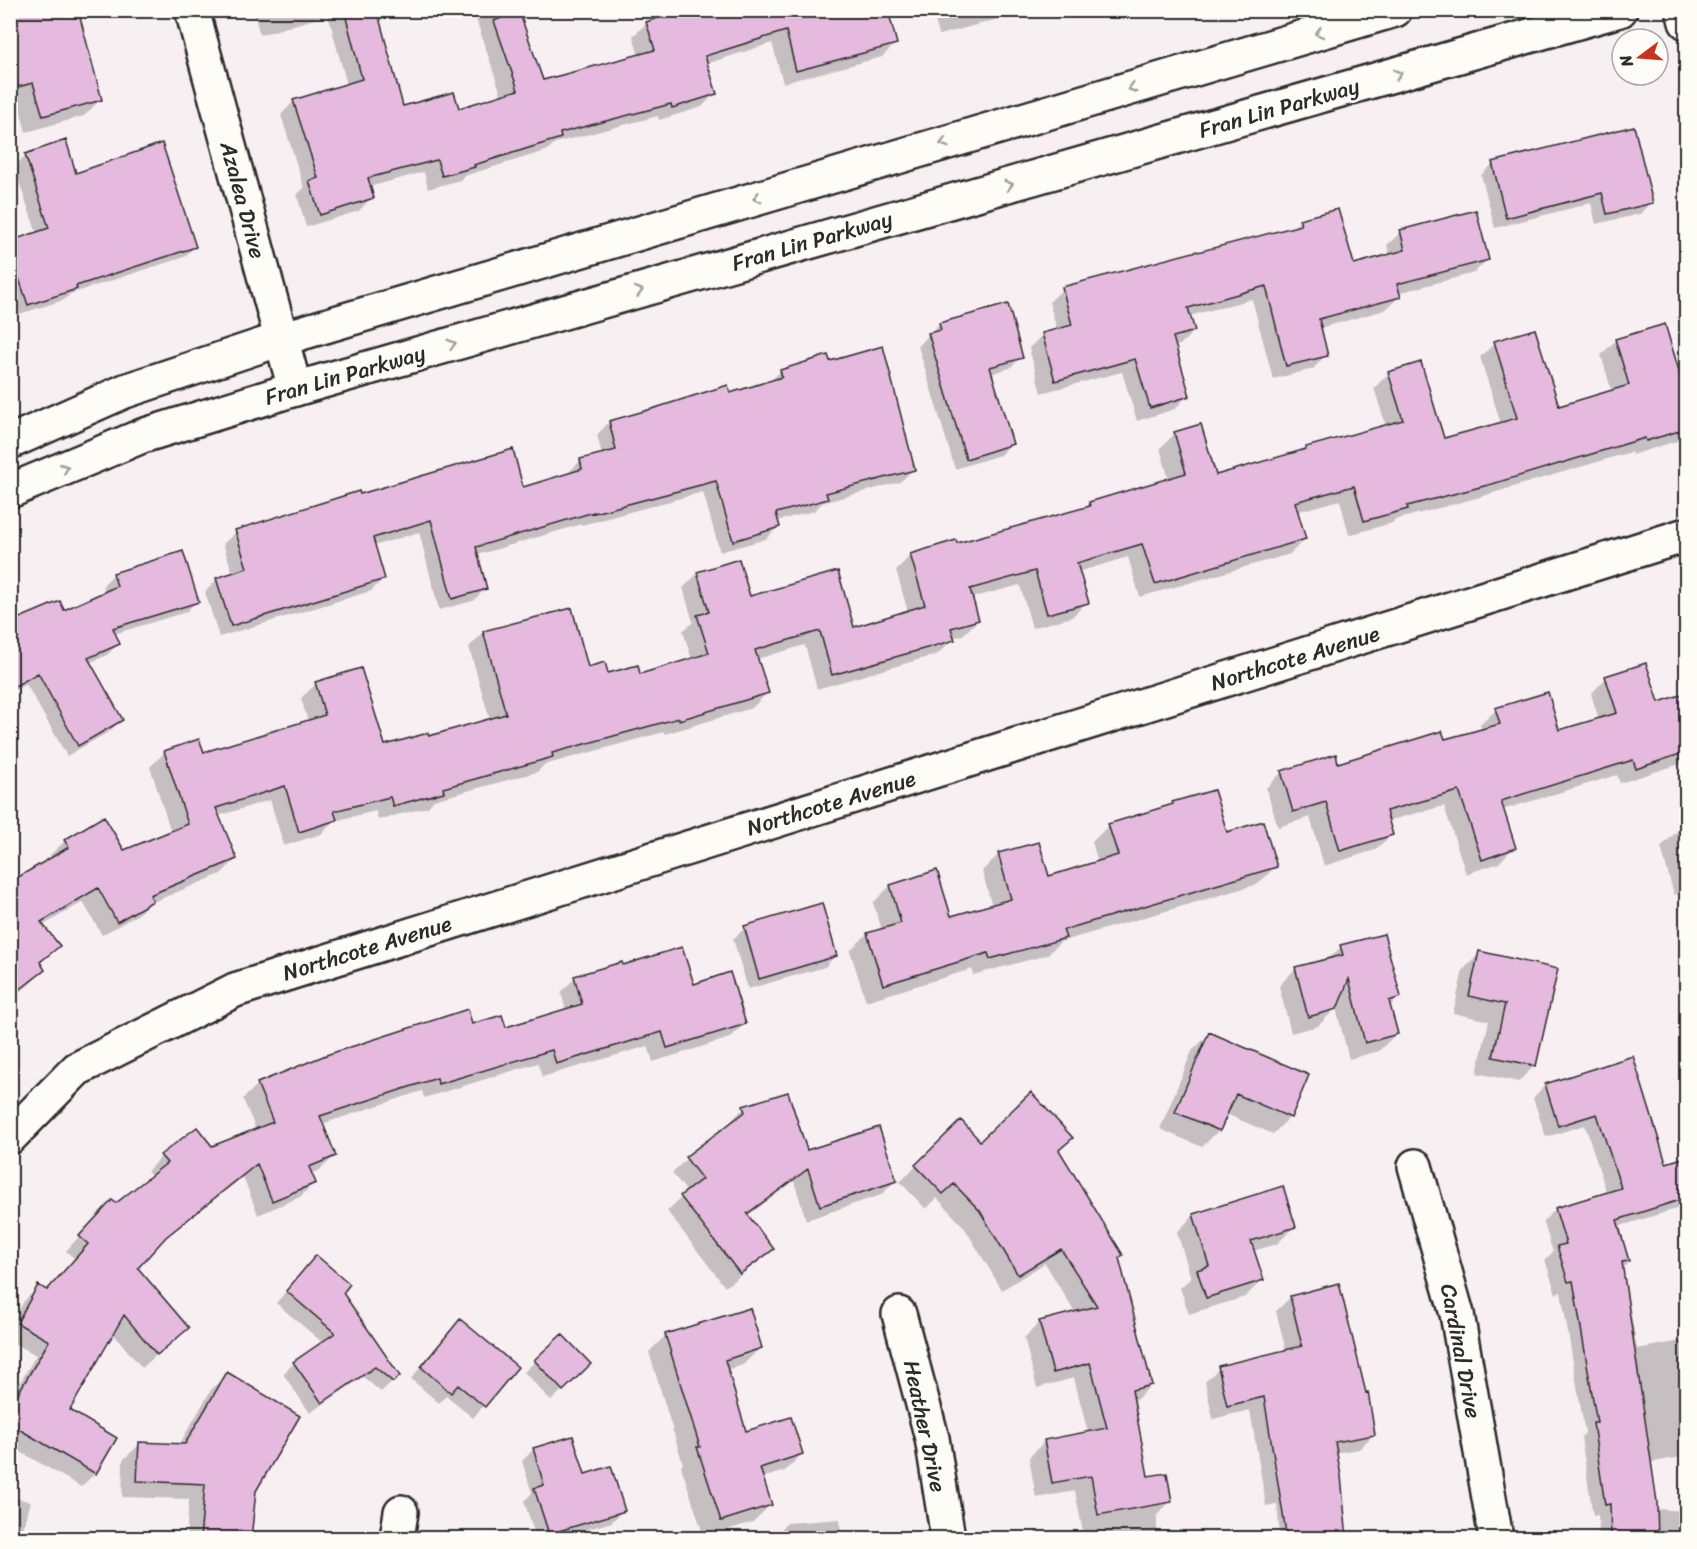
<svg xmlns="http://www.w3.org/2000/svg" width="1697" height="1549" viewBox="0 0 1697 1549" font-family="Sriracha,sans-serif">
<rect width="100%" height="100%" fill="#f8eff2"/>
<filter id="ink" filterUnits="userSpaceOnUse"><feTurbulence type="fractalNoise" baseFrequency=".0167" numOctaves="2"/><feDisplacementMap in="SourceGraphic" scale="12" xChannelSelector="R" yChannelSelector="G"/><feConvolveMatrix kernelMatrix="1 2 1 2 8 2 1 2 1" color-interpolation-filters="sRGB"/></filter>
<g filter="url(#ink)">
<path fill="#0003" d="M 10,10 L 101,99 L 84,116 L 26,132 L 17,99 L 10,100 Z
M 253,10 L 383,10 L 384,13 L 377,20 L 401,108 L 458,110 L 502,97 L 473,10 L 518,10 L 542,81 L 639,56 L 633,36 L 647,23 L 686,10 L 895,44 L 882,57 L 783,83 L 772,43 L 706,64 L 715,93 L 702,107 L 659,120 L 658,116 L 555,143 L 546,151 L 464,176 L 460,180 L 428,189 L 424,172 L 369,187 L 372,197 L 359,211 L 306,227 L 297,195 L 304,188 L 281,115 L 294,101 L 347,85 L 328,15 L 260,35 Z
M 932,10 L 1031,10 L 939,35 Z
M 26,155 L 75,175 L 195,246 L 184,257 L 70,294 L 64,300 L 10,317 L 10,242 L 37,234 L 14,167 Z
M 1493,164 L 1651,202 L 1640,214 L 1596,224 L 1591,203 L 1495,228 L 1481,175 Z
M 1300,221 L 1353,266 L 1390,256 L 1387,245 L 1401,232 L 1487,260 L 1474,273 L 1398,293 L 1399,297 L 1385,310 L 1320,328 L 1326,355 L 1313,369 L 1273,379 L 1252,299 L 1189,316 L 1194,331 L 1180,345 L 1174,346 L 1188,395 L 1175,409 L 1137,421 L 1122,372 L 1041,393 L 1029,348 L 1043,334 L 1057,330 L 1049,302 L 1063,289 L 1291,229 Z
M 940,324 L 1021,357 L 1010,368 L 990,374 L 1011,444 L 1000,455 L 955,469 L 918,346 Z
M 1616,340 L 1684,392 L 1686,391 L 1686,438 L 1632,455 L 1631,452 L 1476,498 L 1395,520 L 1392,523 L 1349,535 L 1340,500 L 1296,512 L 1305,539 L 1290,554 L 1140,597 L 1128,557 L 1078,572 L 1087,602 L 1072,617 L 1032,628 L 1020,585 L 971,598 L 978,620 L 963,635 L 953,638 L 953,639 L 938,654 L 817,689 L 805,645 L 757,659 L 767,693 L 752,708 L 665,734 L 664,732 L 544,765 L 537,772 L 434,800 L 428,807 L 378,820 L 376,811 L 334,821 L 321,834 L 284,846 L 270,800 L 218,816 L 236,859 L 221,874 L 148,904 L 137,915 L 102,935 L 83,902 L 42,926 L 58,946 L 39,964 L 43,970 L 29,985 L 10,999 L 10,868 L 18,879 L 52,859 L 50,855 L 65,841 L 123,852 L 171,832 L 150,767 L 165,752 L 203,754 L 308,722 L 301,698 L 316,684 L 384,746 L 428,738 L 490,720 L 469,647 L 483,633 L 571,610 L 587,669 L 607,675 L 639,676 L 692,660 L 683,631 L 693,622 L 683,588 L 697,574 L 738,561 L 749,598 L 853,629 L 908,612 L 896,570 L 911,555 L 1084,509 L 1090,504 L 1169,480 L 1160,448 L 1175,434 L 1215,477 L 1386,426 L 1374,388 L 1389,373 L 1443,440 L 1501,424 L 1480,357 L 1495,343 L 1558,408 L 1612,392 L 1601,355 Z
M 781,371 L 913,470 L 900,482 L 822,503 L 814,511 L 777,521 L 778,527 L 766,539 L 720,552 L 703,492 L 582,525 L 582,524 L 477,555 L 486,588 L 473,601 L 439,610 L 419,532 L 374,546 L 384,578 L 371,591 L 219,637 L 205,592 L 217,579 L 233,574 L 223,544 L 236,532 L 359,496 L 522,489 L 568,475 L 568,473 L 580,461 L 602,455 L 597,435 L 609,422 L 655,410 L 729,395 L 769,382 Z
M 114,574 L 197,601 L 186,612 L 114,634 L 118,644 L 107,655 L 89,663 L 121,720 L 110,731 L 67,756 L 26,684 L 10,693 L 10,623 L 63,611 L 105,593 L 103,585 Z
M 1606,678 L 1658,704 L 1686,694 L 1686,762 L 1620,783 L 1617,775 L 1502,810 L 1514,847 L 1499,863 L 1466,874 L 1444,806 L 1387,821 L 1391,835 L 1375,850 L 1324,866 L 1310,817 L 1278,827 L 1266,788 L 1282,772 L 1337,765 L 1444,741 L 1482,731 L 1480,725 L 1496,710 L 1558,732 L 1599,720 L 1591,694 Z
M 1213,792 L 1226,834 L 1275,867 L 1258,884 L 1060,942 L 1047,955 L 973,975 L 972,969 L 866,1001 L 850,951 L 867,934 L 882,930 L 873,903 L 890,886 L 950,918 L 992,906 L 982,871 L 999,854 L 1048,878 L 1098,863 L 1092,842 L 1109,825 L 1169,807 L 1173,804 Z
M 1686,828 L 1686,891 L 1674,895 L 1661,847 L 1678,830 Z
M 745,928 L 836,955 L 825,967 L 748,989 L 733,939 Z
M 1341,947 L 1399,997 L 1389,1007 L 1396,1034 L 1379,1051 L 1349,1059 L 1336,1008 L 1318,1026 L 1291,1033 L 1279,986 L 1295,969 L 1328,960 Z
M 1480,953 L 1556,970 L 1535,1065 L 1518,1082 L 1477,1073 L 1489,1021 L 1453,1013 L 1463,970 Z
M 622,967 L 693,986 L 745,1024 L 730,1038 L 653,1062 L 648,1046 L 542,1077 L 538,1063 L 424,1098 L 422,1091 L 322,1124 L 335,1156 L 320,1170 L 310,1174 L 314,1183 L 300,1197 L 258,1215 L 243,1177 L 155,1246 L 136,1268 L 187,1328 L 142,1368 L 112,1332 L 68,1411 L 95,1473 L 81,1487 L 14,1448 L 10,1458 L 10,1396 L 12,1396 L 36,1355 L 10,1341 L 10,1326 L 24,1301 L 39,1287 L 46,1291 L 75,1259 L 66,1251 L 98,1216 L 116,1205 L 152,1177 L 147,1171 L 161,1157 L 196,1129 L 212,1148 L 256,1130 L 243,1099 L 258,1084 L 471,1026 L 505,1029 L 566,1011 L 561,992 L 575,978 Z
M 1209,1034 L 1290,1117 L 1273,1134 L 1226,1114 L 1219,1130 L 1202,1147 L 1160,1129 L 1192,1051 Z
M 1632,1058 L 1665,1165 L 1684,1159 L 1686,1166 L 1686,1203 L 1683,1207 L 1617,1227 L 1628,1263 L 1623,1268 L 1637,1349 L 1686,1340 L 1686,1456 L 1649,1463 L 1656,1509 L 1686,1511 L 1686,1538 L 1599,1538 L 1598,1515 L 1593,1516 L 1581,1437 L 1585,1433 L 1561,1292 L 1556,1294 L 1545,1260 L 1553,1252 L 1543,1221 L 1556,1209 L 1607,1194 L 1585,1125 L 1546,1137 L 1533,1098 L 1545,1085 Z
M 744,1108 L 806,1152 L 895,1181 L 881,1195 L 806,1220 L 794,1181 L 747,1216 L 772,1249 L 757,1263 L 725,1287 L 667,1211 L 687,1192 L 672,1173 L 686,1159 L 731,1125 L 730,1122 Z
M 961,1122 L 980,1143 L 1058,1151 L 1118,1259 L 1151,1385 L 1135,1401 L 1132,1401 L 1146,1478 L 1171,1501 L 1157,1515 L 1157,1538 L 1084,1538 L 1075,1491 L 1036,1498 L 1029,1457 L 1045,1441 L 1088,1433 L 1074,1378 L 1037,1388 L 1024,1338 L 1040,1322 L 1075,1313 L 1045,1263 L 1002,1290 L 964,1227 L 937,1198 L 926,1209 L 900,1182 Z
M 1194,1215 L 1294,1227 L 1277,1244 L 1253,1251 L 1262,1280 L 1245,1297 L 1189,1314 L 1180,1288 L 1191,1278 L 1177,1232 Z
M 316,1257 L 398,1376 L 381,1392 L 363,1377 L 310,1413 L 283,1374 L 294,1363 L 323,1343 L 276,1303 Z
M 1291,1297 L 1373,1435 L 1359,1449 L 1335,1453 L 1346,1538 L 1280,1538 L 1277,1504 L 1266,1506 L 1250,1410 L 1213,1419 L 1205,1382 L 1219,1368 L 1286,1351 L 1276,1311 Z
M 449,1332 L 516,1367 L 473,1418 L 446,1396 L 439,1403 L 411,1379 Z
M 666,1335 L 760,1348 L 743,1365 L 726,1370 L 746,1433 L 802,1454 L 785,1471 L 762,1478 L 770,1505 L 753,1522 L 704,1537 L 681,1466 L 683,1464 L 649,1352 Z
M 562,1336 L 589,1364 L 551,1401 L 524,1372 Z
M 227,1374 L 254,1491 L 249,1538 L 186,1538 L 189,1499 L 122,1497 L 123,1460 L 140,1444 L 179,1445 L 211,1390 Z
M 572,1438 L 584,1476 L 623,1510 L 612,1522 L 557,1538 L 536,1538 L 524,1501 L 532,1493 L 522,1461 L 533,1450 Z
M 10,1496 L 31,1502 L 20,1538 L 10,1538 Z
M 840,1519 L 841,1538 L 773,1538 L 787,1523 Z"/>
<path fill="#e6badf" stroke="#2b2b2b" stroke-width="1.5" d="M 10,10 L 78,10 L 102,100 L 43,116 L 33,83 L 10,89 Z
M 344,10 L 377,10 L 403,106 L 454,92 L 459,108 L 518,90 L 494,21 L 519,11 L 543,80 L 655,50 L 646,22 L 681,10 L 888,10 L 897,44 L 796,71 L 786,31 L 705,56 L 717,94 L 672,108 L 671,104 L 560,133 L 561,138 L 474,165 L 475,167 L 442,176 L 437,160 L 368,178 L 374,198 L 320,215 L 309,181 L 318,178 L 293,100 L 362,79 Z
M 1634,126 L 1653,203 L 1607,214 L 1602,193 L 1506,218 L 1492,162 Z
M 66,140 L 76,173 L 162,143 L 196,247 L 76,286 L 77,289 L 28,305 L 10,252 L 10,241 L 49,228 L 25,154 Z
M 1338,209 L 1354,264 L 1405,250 L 1400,230 L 1476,210 L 1489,260 L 1397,284 L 1401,297 L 1319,319 L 1328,356 L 1286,366 L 1266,286 L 1188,308 L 1195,331 L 1173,337 L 1190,396 L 1150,408 L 1135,359 L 1055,381 L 1042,333 L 1072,325 L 1062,287 L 1197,251 L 1198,252 L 1301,225 L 1299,219 Z
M 1008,304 L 1023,358 L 990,367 L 1013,444 L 966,459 L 928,333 L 941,330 L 939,323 Z
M 1665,324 L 1686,394 L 1686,429 L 1646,441 L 1645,438 L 1492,484 L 1407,506 L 1408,509 L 1364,521 L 1354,486 L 1295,502 L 1306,539 L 1155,584 L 1142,544 L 1077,563 L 1089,603 L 1047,614 L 1035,571 L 970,589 L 979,620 L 951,628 L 955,640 L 832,675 L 820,631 L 755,650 L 769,693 L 679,720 L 679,718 L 552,753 L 553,757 L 443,788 L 444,792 L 393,806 L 390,797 L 334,811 L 337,820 L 299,832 L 285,786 L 216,808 L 237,859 L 150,895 L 153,901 L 117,922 L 98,888 L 41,922 L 60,946 L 40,962 L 45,970 L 10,997 L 10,882 L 69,847 L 64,840 L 104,816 L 124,850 L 188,824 L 164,751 L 199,739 L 204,752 L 325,715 L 315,682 L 361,668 L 385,745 L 428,733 L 429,736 L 506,714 L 483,631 L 572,608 L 588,667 L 605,662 L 608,673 L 638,665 L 640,674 L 709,653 L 697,615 L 709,612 L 697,572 L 739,559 L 750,596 L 838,571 L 854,627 L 925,605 L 910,554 L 956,540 L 957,543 L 1090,506 L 1089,502 L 1186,473 L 1174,432 L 1201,424 L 1216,475 L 1306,449 L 1306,447 L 1403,420 L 1388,372 L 1421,362 L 1444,438 L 1517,418 L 1494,341 L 1535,329 L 1559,406 L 1629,385 L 1615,339 Z
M 883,346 L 915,470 L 826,493 L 828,499 L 776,513 L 780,527 L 733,541 L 716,481 L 594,513 L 594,512 L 476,547 L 487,589 L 452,599 L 431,520 L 373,538 L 385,579 L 231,626 L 216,578 L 247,568 L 235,530 L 359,491 L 360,494 L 513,449 L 523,487 L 582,469 L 580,459 L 616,450 L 609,421 L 655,408 L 728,385 L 730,393 L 782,377 L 780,370 L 828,355 L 830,361 Z
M 183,551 L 199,602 L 113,628 L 120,644 L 88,658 L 123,720 L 78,746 L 38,673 L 10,689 L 10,622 L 60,601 L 64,610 L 117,586 L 113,573 Z
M 1646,663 L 1659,702 L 1686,693 L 1686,752 L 1636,769 L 1633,760 L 1501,801 L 1516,848 L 1482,860 L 1459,791 L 1386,811 L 1393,835 L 1340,851 L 1326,802 L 1293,812 L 1281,771 L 1336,754 L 1338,763 L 1442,731 L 1445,739 L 1500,724 L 1495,708 L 1548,692 L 1559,730 L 1617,713 L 1605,676 Z
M 1214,790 L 1227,832 L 1263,821 L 1277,867 L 1063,930 L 1066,938 L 990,959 L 988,953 L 883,985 L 867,933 L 901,923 L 890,885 L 937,870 L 951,916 L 1011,899 L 998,853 L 1039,842 L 1049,876 L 1118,855 L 1108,824 L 1173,804 L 1172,802 Z
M 822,903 L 837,956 L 759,979 L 744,926 Z
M 1384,934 L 1401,997 L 1389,1001 L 1398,1034 L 1365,1043 L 1349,979 L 1337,1009 L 1308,1017 L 1295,967 L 1343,955 L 1340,945 Z
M 682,947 L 694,984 L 730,972 L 746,1024 L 667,1048 L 662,1032 L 556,1064 L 552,1050 L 438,1084 L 437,1078 L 320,1116 L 336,1156 L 309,1167 L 316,1183 L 272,1201 L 257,1164 L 166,1237 L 138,1268 L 189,1328 L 157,1355 L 124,1315 L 70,1410 L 117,1438 L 96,1474 L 10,1424 L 10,1407 L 49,1341 L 17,1323 L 38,1285 L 47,1290 L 88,1244 L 79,1236 L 112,1200 L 116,1203 L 167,1163 L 160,1155 L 197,1127 L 212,1146 L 273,1122 L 257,1083 L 326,1055 L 468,1009 L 472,1024 L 502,1015 L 506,1027 L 582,1004 L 574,976 L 622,962 L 623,965 Z
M 1479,951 L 1558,969 L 1536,1066 L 1493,1057 L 1505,1004 L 1469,996 Z
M 1209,1032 L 1309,1075 L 1291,1118 L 1236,1094 L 1220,1131 L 1175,1112 Z
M 1633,1056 L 1666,1163 L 1686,1157 L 1686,1198 L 1617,1220 L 1629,1261 L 1622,1262 L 1657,1502 L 1658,1539 L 1611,1539 L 1610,1504 L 1605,1505 L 1593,1423 L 1597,1423 L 1573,1281 L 1568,1282 L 1557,1246 L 1566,1244 L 1555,1208 L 1621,1188 L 1597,1114 L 1558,1126 L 1545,1084 Z
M 788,1092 L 807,1150 L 879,1127 L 897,1181 L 820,1206 L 808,1169 L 747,1214 L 774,1249 L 740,1274 L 680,1196 L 702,1179 L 685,1157 L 745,1112 L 743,1106 Z
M 1031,1092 L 1073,1138 L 1059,1150 L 1123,1255 L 1119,1258 L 1152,1385 L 1132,1390 L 1148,1476 L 1167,1473 L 1172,1502 L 1098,1515 L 1091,1476 L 1052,1483 L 1044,1440 L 1107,1428 L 1090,1363 L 1053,1373 L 1039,1321 L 1097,1306 L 1061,1249 L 1018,1275 L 980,1211 L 954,1184 L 943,1194 L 915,1165 L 961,1120 L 980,1141 Z
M 1283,1186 L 1296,1227 L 1251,1241 L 1264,1280 L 1206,1298 L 1197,1270 L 1209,1266 L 1193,1214 Z
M 316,1255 L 350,1284 L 343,1293 L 400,1376 L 393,1382 L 375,1367 L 322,1403 L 293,1362 L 335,1333 L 286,1291 Z
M 1339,1283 L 1366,1393 L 1368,1392 L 1375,1435 L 1335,1442 L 1341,1476 L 1347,1539 L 1287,1539 L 1264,1397 L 1227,1406 L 1218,1366 L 1302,1346 L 1290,1296 Z
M 750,1308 L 762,1348 L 725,1360 L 746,1431 L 791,1417 L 803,1454 L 760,1468 L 772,1505 L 721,1521 L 697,1447 L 700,1447 L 665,1334 Z
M 460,1319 L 518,1367 L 485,1407 L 458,1385 L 451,1393 L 421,1367 Z
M 562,1334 L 591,1364 L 563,1391 L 534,1360 Z
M 227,1372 L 300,1416 L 256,1491 L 251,1539 L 200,1539 L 205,1484 L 137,1481 L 139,1442 L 185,1444 Z
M 573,1436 L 585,1474 L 611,1466 L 625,1511 L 549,1534 L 534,1488 L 544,1485 L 533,1448 Z"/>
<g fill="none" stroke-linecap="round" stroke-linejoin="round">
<g stroke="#2b2b2b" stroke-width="38">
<path id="street" d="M 192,10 L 295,389
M 1683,10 L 1686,22
M 10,1137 L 77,1069 L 235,990 L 1686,535
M 1415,1166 L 1457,1314 L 1496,1538
M 899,1314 L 932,1438 L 948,1538
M 397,1538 L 401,1512"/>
</g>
<g stroke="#2b2b2b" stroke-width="38">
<path id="secondary" d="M 10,442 L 125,391 L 281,339 L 1395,10
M 10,491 L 142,436 L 295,389 L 1620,10"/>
</g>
<use href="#street" stroke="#fdfcf7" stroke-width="33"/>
<use href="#secondary" stroke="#fdfcf7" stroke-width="33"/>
</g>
<defs><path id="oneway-chevron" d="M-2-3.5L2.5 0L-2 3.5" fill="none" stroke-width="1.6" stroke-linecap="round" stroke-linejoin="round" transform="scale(1.5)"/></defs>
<g stroke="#9e9e9b">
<use href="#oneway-chevron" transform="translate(1319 33) rotate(164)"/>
<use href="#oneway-chevron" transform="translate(1398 74) rotate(-16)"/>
<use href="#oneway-chevron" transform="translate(1132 88) rotate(164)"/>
<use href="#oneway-chevron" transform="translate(944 143) rotate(164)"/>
<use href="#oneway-chevron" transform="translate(1009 185) rotate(-16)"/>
<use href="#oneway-chevron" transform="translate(757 198) rotate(164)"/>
<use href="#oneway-chevron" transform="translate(639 291) rotate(-16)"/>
<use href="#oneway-chevron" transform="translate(452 344) rotate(-16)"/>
<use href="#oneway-chevron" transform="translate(65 468) rotate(-22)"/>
</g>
</g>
<g text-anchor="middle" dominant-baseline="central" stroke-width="5" stroke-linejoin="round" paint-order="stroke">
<g font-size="22" fill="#2b2b2b" stroke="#fdfcf7">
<text transform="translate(1279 108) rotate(-16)">Fran Lin Parkway</text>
<text transform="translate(243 200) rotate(75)">Azalea Drive</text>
<text transform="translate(812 241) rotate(-16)">Fran Lin Parkway</text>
<text transform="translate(345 375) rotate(-16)">Fran Lin Parkway</text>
<text transform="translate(1295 658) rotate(-17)">Northcote Avenue</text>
<text transform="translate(831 803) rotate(-17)">Northcote Avenue</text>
<text transform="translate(367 948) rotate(-17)">Northcote Avenue</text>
<text transform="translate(1461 1351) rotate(79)">Cardinal Drive</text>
<text transform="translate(925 1426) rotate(78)">Heather Drive</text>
</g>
</g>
<rect width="1697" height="1549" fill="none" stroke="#fdfcf7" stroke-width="36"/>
<rect x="18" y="18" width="1661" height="1513" fill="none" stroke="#2b2b2b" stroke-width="2" filter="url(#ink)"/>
<g transform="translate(1640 57) rotate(254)"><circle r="28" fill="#fdfcf7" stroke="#a9a8a5" stroke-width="1.5"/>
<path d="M0-4.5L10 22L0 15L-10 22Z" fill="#c8321e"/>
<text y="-9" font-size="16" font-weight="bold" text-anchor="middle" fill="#2b2b2b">N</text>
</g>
</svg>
